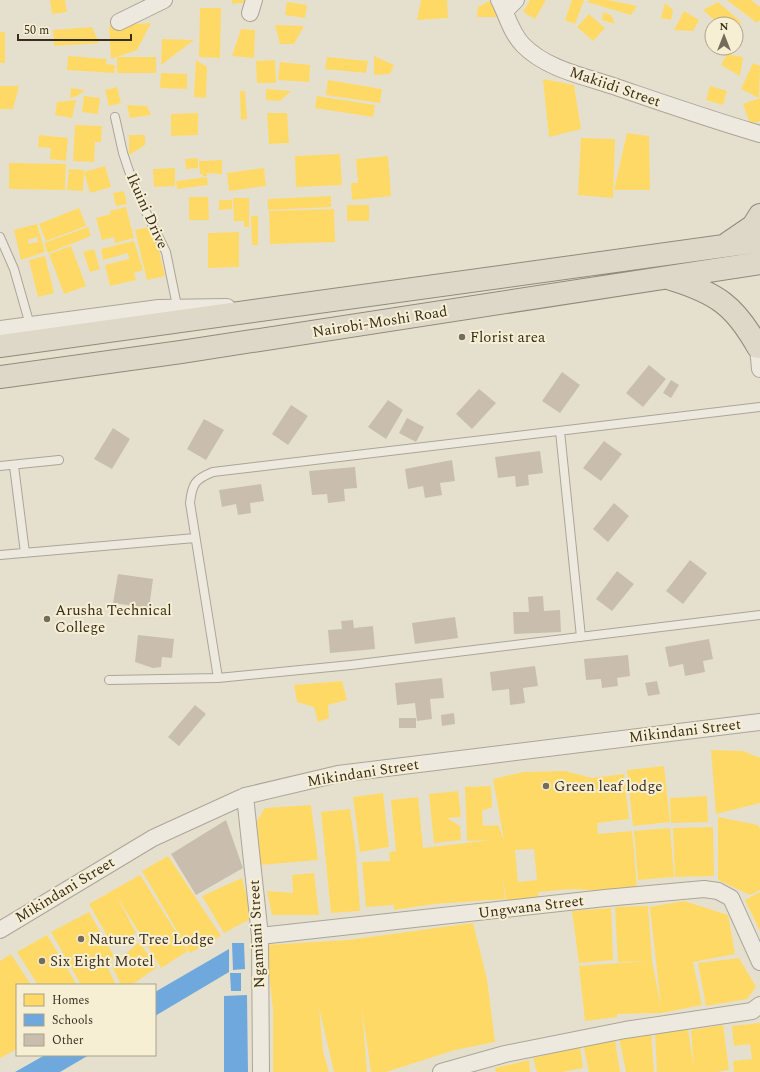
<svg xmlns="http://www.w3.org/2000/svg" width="760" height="1072" viewBox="0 0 760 1072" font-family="Spectral,serif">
<rect width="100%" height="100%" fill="#e5e0ce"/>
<path fill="#ffd966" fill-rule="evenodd" d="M 50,0 L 65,0 L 67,12 L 52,14 Z
M 232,0 L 249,0 L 249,2 L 232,4 Z
M 421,0 L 447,0 L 448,18 L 417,20 Z
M 530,0 L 546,0 L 535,19 L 523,12 Z
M 572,0 L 584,0 L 575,24 L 565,20 Z
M 590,0 L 608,0 L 637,6 L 631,15 L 587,2 Z
M 727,0 L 751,0 L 760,7 L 760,20 L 757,23 Z
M 489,1 L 499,17 L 477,17 L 478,7 Z
M 287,2 L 307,5 L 305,18 L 285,15 Z
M 718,2 L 741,22 L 736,28 L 736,24 L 719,24 L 703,10 Z
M 665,3 L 673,10 L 671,20 L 661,18 Z
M 200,8 L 221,8 L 220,58 L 199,57 Z
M 684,11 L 699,20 L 693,31 L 674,30 Z
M 603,12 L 611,15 L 615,24 L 602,20 Z
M 589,14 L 605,28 L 593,41 L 577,27 Z
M 151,23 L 137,50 L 111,59 L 109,26 Z
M 275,25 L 304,26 L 294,44 L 280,44 Z
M 92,27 L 99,43 L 54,46 L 53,30 Z
M 241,29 L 255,30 L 254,58 L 232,56 Z
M 0,32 L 5,32 L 5,63 L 0,63 Z
M 162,39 L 194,40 L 161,65 Z
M 727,54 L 743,57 L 740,76 L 721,65 Z
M 68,56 L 107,59 L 106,64 L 115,65 L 114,73 L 67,70 Z
M 374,56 L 394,65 L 390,74 L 374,75 Z
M 117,57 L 156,57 L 156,73 L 117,73 Z
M 327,57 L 368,61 L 366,73 L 325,69 Z
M 196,60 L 207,67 L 206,98 L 194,97 Z
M 275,60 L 276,83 L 257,83 L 256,61 Z
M 280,62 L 310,65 L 309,82 L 278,80 Z
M 753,63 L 760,66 L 759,98 L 741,89 Z
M 161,73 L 187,74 L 187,89 L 160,88 Z
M 543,79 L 574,85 L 581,129 L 549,137 Z
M 328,80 L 382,89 L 380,103 L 326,95 Z
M 0,86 L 19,86 L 13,109 L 0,109 Z
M 710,86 L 727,91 L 723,105 L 706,100 Z
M 117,87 L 121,103 L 109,106 L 105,90 Z
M 71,88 L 85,90 L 77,96 L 70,98 Z
M 266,89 L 291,91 L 280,101 L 266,100 Z
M 240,91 L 245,91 L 247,119 L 241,120 Z
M 84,96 L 100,98 L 98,114 L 82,112 Z
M 317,96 L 375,105 L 373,117 L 315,108 Z
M 760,98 L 760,121 L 750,124 L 743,104 Z
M 76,100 L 72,118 L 55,115 L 57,102 Z
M 127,105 L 147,106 L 151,115 L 130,118 Z
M 198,113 L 198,135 L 171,136 L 171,114 Z
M 267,113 L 287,113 L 289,143 L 269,144 Z
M 75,125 L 102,126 L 101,142 L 95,142 L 94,162 L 73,161 Z
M 627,133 L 649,136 L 650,190 L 614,190 Z
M 39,135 L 68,138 L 66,161 L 50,159 L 51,148 L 38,147 Z
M 129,135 L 145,135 L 145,145 L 129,155 Z
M 581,138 L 615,139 L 613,198 L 578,195 Z
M 340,154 L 342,185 L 296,187 L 295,156 Z
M 388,156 L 391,196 L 352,200 L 351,183 L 358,183 L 356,159 Z
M 198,158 L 198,168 L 186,169 L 185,159 Z
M 222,160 L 222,174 L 207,173 L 207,176 L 203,176 L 203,174 L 200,174 L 199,161 Z
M 9,163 L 66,164 L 65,190 L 9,189 Z
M 105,166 L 111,187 L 90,193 L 84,172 Z
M 175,168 L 175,186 L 154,187 L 153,169 Z
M 264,168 L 266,186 L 229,191 L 227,173 Z
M 69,169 L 84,170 L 83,191 L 67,190 Z
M 207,177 L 208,185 L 177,189 L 176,181 Z
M 124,191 L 127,204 L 116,206 L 113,193 Z
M 331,196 L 331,207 L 268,210 L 268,199 Z
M 189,197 L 208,197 L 209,220 L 189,220 Z
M 233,198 L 249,198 L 249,227 L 244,227 L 244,221 L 234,221 Z
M 219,200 L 232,200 L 232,209 L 219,210 Z
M 347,205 L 369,205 L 369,221 L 347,221 Z
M 126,207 L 134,238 L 115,243 L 114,237 L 102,240 L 96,218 L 111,214 L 110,211 Z
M 79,208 L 86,226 L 46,241 L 39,224 Z
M 334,209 L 335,242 L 270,244 L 269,211 Z
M 251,216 L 258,216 L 258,245 L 252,245 Z
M 37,224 L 45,252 L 21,260 L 14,230 ZM 37,237 L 38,242 L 29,244 L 28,240 Z
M 153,226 L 165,276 L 147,280 L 135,230 Z
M 88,227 L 91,236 L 48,253 L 44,243 Z
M 239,232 L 239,267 L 208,268 L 208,233 Z
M 134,241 L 143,270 L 134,273 L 136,280 L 110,286 L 105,265 L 129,259 L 128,253 L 103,260 L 101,249 Z
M 71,246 L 86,286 L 64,294 L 49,254 Z
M 94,249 L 100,269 L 90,272 L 83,252 Z
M 45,256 L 54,293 L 38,297 L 29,260 Z
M 342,681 L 347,700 L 328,705 L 329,718 L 318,722 L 314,707 L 297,702 L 294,685 Z
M 711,750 L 743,751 L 760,758 L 760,803 L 716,814 Z
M 664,766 L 670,822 L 633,826 L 627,770 Z
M 565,771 L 592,778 L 624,774 L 629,819 L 597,823 L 598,834 L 632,831 L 637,887 L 604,891 L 572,889 L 538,892 L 539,901 L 507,905 L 502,873 L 505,899 L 434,904 L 394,910 L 394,905 L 366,907 L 362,862 L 390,861 L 389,852 L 396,851 L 391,800 L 418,797 L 423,848 L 492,840 L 467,841 L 465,787 L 491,786 L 492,807 L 482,811 L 483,826 L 498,825 L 504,840 L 493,779 L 524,772 ZM 534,849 L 537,880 L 518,882 L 515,850 Z
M 458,791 L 461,817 L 447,818 L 460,826 L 461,840 L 434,843 L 429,794 Z
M 383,793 L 389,847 L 360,852 L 353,797 Z
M 707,796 L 708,822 L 671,823 L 670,798 Z
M 311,805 L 318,860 L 260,865 L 257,821 L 265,808 Z
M 350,809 L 356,853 L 360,911 L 331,913 L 321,812 Z
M 718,817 L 758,825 L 760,829 L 760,890 L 750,895 L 718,880 Z
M 713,827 L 714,876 L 675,877 L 673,828 Z
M 670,828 L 674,877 L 638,880 L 634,831 Z
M 168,856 L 221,936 L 190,953 L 142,871 Z
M 314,873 L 319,915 L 272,915 L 267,891 L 293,893 L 292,875 Z
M 140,875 L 188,951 L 161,968 L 116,895 L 136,933 L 113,946 L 89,904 Z
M 242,878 L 252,918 L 224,933 L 202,896 Z
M 760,892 L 760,931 L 745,900 Z
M 684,901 L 728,915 L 735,954 L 693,962 L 702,1005 L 662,1013 L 617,1014 L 617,1017 L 585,1021 L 579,966 L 647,961 L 618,962 L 615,907 L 648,906 L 652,961 L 661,1007 L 650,907 Z
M 611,908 L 613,960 L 579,963 L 572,911 Z
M 89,912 L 114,956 L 108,968 L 116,985 L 81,985 L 51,932 Z
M 473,923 L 487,979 L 495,1042 L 455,1050 L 386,1072 L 371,1072 L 362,1009 L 367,1072 L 334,1072 L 319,1008 L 323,1051 L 329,1072 L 273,1072 L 273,1010 L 266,945 L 348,940 Z
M 47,935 L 77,985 L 38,985 L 17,952 Z
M 139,942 L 157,967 L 132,985 L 121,985 L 112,966 Z
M 11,954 L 31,985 L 17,985 L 17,1049 L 0,1058 L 0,961 Z
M 739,958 L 756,987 L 747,999 L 706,1006 L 698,963 Z
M 760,1023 L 760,1072 L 734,1072 L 733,1061 L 752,1059 L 750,1044 L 734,1046 L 732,1026 Z
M 723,1025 L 729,1070 L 716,1072 L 657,1072 L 655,1032 L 688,1030 L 694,1068 L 691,1030 Z
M 651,1032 L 654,1072 L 626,1072 L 619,1037 Z
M 615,1040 L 620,1072 L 589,1072 L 583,1044 Z
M 580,1047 L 583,1068 L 563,1072 L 537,1072 L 533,1058 Z
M 529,1060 L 530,1072 L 496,1072 L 495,1068 Z"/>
<path fill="#6fa8dc" d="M 232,943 L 244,943 L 245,969 L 233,970 Z
M 229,949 L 229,972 L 155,1016 L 155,992 Z
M 230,973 L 241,973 L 241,991 L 231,991 Z
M 247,995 L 248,1072 L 224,1072 L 224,996 Z
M 45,1055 L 89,1055 L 60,1072 L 15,1072 Z"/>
<path fill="#c9beae" d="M 649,365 L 666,379 L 643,407 L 626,393 Z
M 562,372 L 580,385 L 560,413 L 542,401 Z
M 671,380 L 679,385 L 671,398 L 663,393 Z
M 479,389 L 496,403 L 472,429 L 456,414 Z
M 388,400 L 403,410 L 386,439 L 368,427 Z
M 291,405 L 308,416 L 288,445 L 272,434 Z
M 407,418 L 424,427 L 416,442 L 399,433 Z
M 204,419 L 224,430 L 206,460 L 187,449 Z
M 113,428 L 130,439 L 112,469 L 94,459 Z
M 604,441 L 622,454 L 601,481 L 583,468 Z
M 540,451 L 543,473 L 528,475 L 529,485 L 516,487 L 515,476 L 498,478 L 495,457 Z
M 452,460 L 455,481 L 440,483 L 442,495 L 425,498 L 423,486 L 408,489 L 405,469 Z
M 355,467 L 357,488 L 344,489 L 345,501 L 328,503 L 327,494 L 312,495 L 309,471 Z
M 261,484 L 264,501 L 250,503 L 251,513 L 238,515 L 236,504 L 222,507 L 219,490 Z
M 614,503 L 629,516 L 608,542 L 593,529 Z
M 690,560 L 707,573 L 683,604 L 666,591 Z
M 617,571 L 634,584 L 612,611 L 596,599 Z
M 118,574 L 153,579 L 149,608 L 113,603 Z
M 543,596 L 544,611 L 560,610 L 561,632 L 514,634 L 513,612 L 529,612 L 528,597 Z
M 455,617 L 458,638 L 415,644 L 412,623 Z
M 353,620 L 354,628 L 373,626 L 375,649 L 330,653 L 328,630 L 342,629 L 341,621 Z
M 138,635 L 174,639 L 172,658 L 162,657 L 161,667 L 153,668 L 135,662 Z
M 709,639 L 713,659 L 703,661 L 705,672 L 685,676 L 683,664 L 669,667 L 665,647 Z
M 628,655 L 630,676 L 617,678 L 618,686 L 602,688 L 601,679 L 586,680 L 584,659 Z
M 535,666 L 538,686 L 523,688 L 525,703 L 510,705 L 509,689 L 492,691 L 490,672 Z
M 442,678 L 444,698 L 430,699 L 432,719 L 417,721 L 415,703 L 397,705 L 395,683 Z
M 657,681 L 660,694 L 648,696 L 645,683 Z
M 195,705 L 206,714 L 179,746 L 168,737 Z
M 454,713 L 455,724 L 442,726 L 441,715 Z
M 399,718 L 416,718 L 416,728 L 399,728 Z
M 226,820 L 243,868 L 196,895 L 171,854 Z"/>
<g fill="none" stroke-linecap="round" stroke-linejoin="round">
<g stroke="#aaa597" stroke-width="10">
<path id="service" d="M 115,117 L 123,153 L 129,171 L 146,212 L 166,252 L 177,306
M 0,237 L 14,269 L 30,325
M 560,431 L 581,637
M 0,466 L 59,460
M 14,466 L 25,553
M 0,555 L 195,538
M 218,678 L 190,503 C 192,484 195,479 213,472 L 760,407
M 109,680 L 218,678 L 351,665 L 760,615"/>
</g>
<g stroke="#aaa597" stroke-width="18">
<path id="minor" d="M 499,0 C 507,15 511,33 523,45 C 547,70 588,77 619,88 C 666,104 712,120 760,134
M 505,11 L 516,0
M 250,13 L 254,0
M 119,22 L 164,0
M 0,329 L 159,308 L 227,307
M 758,347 L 760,369
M 245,796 L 260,936 L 261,1072
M 0,930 L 153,838 L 245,796 L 338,774 L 760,722
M 260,936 L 605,898 L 704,889 L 718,891 L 731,898 L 760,962
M 441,1072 L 505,1054 L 625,1030 L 752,1011 L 760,1005"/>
</g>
<g stroke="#908a7d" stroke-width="24">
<path id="trunk" d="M 728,243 L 753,226 L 760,215
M 671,279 C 717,293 735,306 758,347
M 0,346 L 760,241
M 0,377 L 181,352 L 760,263"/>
</g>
<use href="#service" stroke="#ede9df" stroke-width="8"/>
<use href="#minor" stroke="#ede9df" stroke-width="16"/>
<use href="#trunk" stroke="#ded8c8" stroke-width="22"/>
</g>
<g fill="#756c5c" stroke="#f6efd4" stroke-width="1.5">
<circle cx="462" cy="337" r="4"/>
<circle cx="47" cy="619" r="4"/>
<circle cx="546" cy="786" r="4"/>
<circle cx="81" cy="939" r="4"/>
<circle cx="42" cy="961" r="4"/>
</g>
<g text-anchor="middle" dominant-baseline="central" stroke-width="4" stroke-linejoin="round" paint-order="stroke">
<g font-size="15" fill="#392d1e" stroke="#f6efd4">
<text transform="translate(615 87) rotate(19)">Makiidi Street</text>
<text transform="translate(147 211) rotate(66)">Ikuini Drive</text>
<text transform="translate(380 322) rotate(-9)">Nairobi-Moshi Road</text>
<text transform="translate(685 731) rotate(-7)">Mikindani Street</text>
<text transform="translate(363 773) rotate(-9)">Mikindani Street</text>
<text transform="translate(65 890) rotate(-31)">Mikindani Street</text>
<text transform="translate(531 907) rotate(-7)">Ungwana Street</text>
<text transform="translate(257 934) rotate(-93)">Ngamiani Street</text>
</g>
<g font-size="15" fill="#392d1e" stroke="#f6efd4" text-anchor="start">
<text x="470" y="337">Florist area</text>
<text x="55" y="610">Arusha Technical<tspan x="55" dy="17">College</tspan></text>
<text x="554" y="786">Green leaf lodge</text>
<text x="89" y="939">Nature Tree Lodge</text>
<text x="50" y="961">Six Eight Motel</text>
</g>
</g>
<rect x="16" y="984" width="140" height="72" fill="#f6efd4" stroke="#aaa18b"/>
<rect x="24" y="994" width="20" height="12" fill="#ffd966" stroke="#aaa18b"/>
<text x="52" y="1004" font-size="12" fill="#392d1e">Homes</text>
<rect x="24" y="1014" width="20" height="12" fill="#6fa8dc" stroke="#aaa18b"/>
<text x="52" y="1024" font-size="12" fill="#392d1e">Schools</text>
<rect x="24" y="1034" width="20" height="12" fill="#c9beae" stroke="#aaa18b"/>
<text x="52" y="1044" font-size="12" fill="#392d1e">Other</text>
<g transform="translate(724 36)"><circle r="19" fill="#f6efd4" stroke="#aaa18b"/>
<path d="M0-3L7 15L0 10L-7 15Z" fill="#756c5c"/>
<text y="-6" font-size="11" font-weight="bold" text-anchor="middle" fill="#392d1e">N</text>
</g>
<path d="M18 34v6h113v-6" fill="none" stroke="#392d1e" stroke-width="2"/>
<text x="24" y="34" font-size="12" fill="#392d1e" stroke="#f6efd4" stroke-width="3" paint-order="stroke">50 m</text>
</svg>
